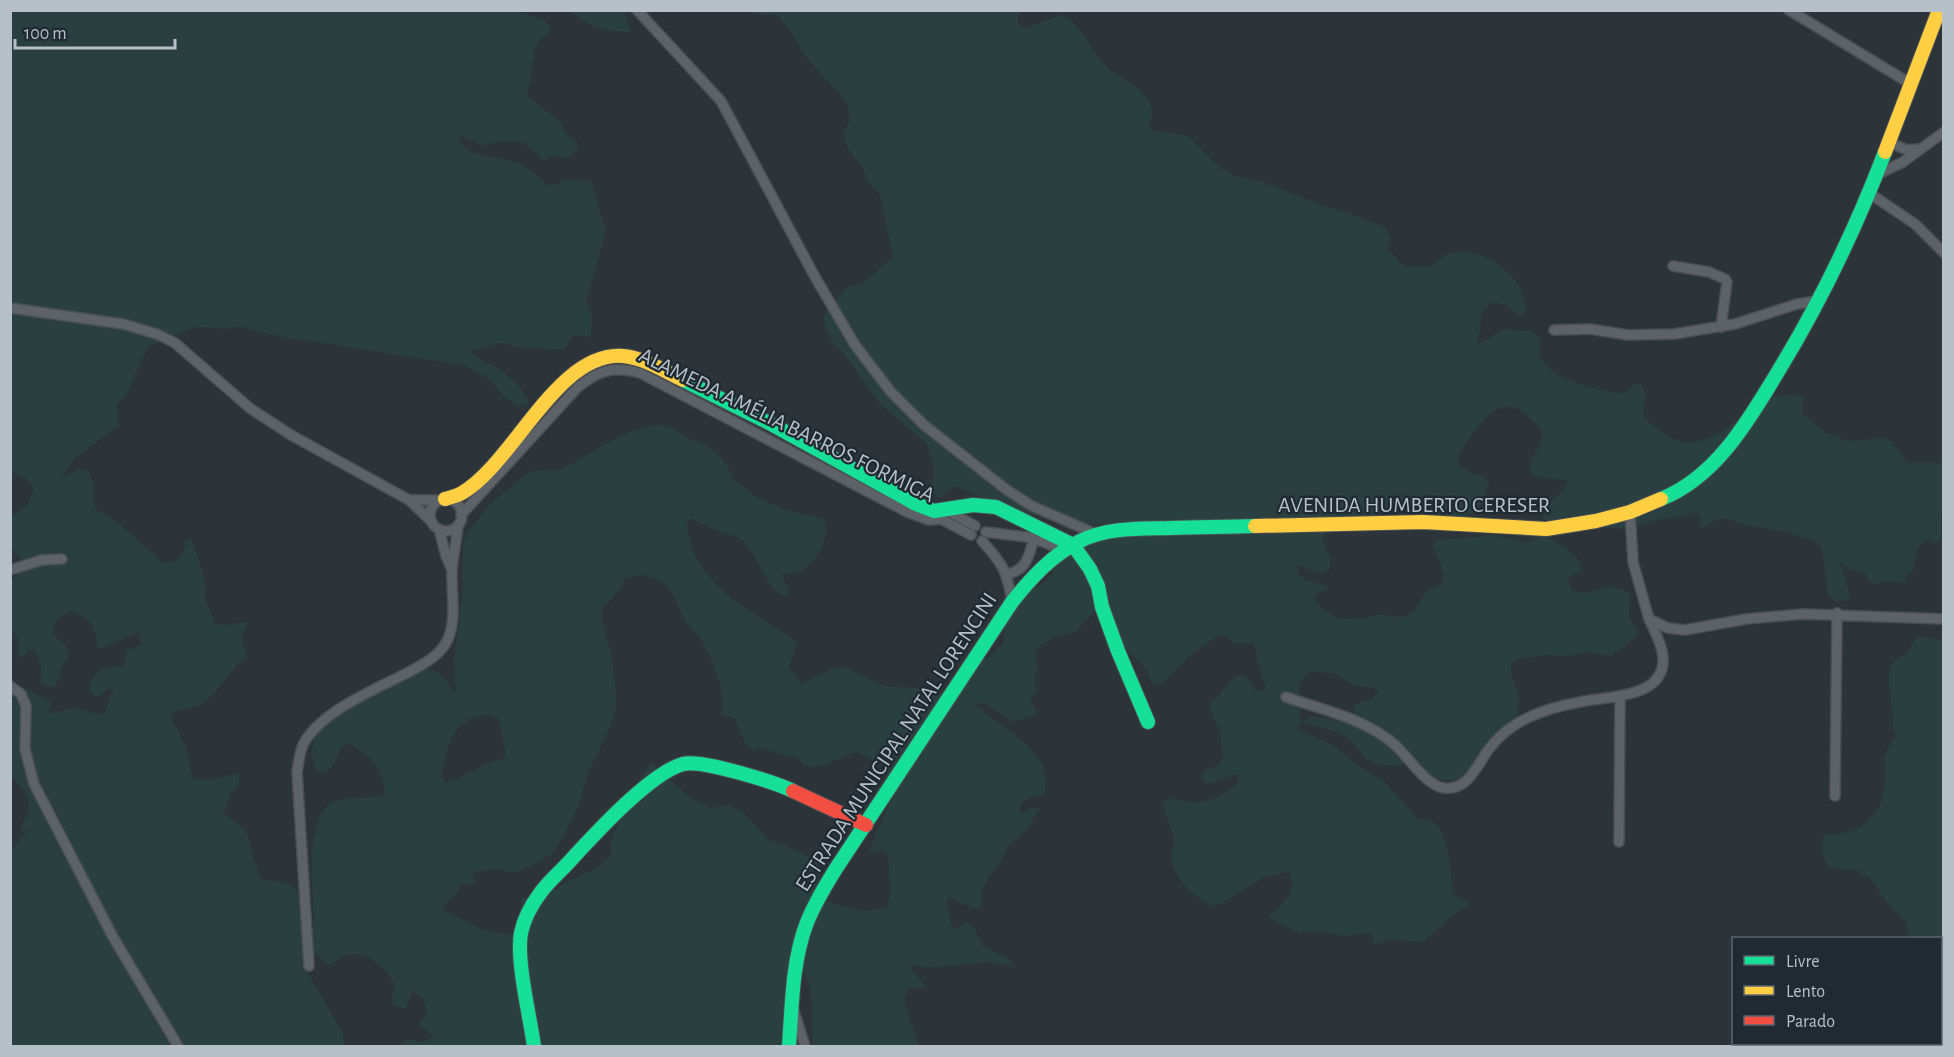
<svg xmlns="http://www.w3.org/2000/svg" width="1954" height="1057" viewBox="0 0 1954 1057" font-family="'Alegreya Sans',sans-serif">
<rect width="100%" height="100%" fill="#2c3339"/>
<path fill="#2a3f3f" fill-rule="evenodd" d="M 513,10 L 544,20 L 551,27 L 550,33 C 547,36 541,38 538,42 C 533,49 530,85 527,96 L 560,121 L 565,133 L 578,143 L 577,150 L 567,159 C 557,156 552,154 544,161 C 538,157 535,151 530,148 C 517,138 496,140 483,146 L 463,136 L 458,140 C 471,160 499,155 519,163 C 530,168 540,179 550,186 L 566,180 L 591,181 L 605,227 L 602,247 L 586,300 L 592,316 L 591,337 L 573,336 L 566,347 L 562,350 L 518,347 L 501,343 L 471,351 C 477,361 490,363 499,369 C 511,377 522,388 529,400 L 526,406 C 508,408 498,386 484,376 C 478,372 470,368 463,365 L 270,335 L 244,327 L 222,329 L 195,327 L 151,345 L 144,355 L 127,394 L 117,405 L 119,425 L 74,459 L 61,478 L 79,469 L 88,471 L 94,484 L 94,503 L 96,509 L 122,526 L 162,562 C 178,565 184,555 186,541 L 191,539 L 204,575 L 205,600 L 215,623 C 230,628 234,621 249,622 L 241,637 L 247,657 C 229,669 221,690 205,702 C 195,710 179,707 170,715 L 186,747 L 191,773 L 194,779 L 208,780 L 240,773 L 239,784 C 230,791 229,802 223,812 L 247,832 L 253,857 L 261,879 C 270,881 282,881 290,885 C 307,896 302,923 303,940 L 310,937 L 314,926 C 313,897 303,813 335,801 C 347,797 369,798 382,796 L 385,792 C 382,766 372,758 351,744 C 334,746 339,767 323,773 L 317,770 L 311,755 L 316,731 L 336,709 L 424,670 C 441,668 446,682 456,693 L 454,661 L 463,587 L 463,542 L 471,528 L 490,504 L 529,472 L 537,470 L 552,471 L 564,468 C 588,455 634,423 661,425 C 674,426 682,436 694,440 C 711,447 728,459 732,478 L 758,498 L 786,510 L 822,518 C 834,530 818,559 806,568 C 800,572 790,573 783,574 L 784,581 L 790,589 L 786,597 C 766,591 758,552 740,539 C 735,535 725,534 718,531 C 710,528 701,523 693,519 L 689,519 L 687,523 C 689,533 690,546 695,555 C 717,598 758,614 796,641 L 795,650 L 789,666 L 798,681 L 801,684 L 832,669 L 845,667 L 885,686 L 917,688 L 945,694 L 958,691 L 968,683 L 982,661 L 992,655 L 997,648 L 1004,643 C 1001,626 1013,605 1026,594 C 1031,590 1038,588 1043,584 C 1050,578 1055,569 1059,561 L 1126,526 L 1089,524 L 1032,515 L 1016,509 L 1004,507 L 957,487 L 948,490 L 941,498 L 934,494 L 932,487 L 934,469 L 927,444 L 879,403 L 845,355 L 832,342 L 826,329 L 824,319 L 826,311 L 847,287 L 865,282 L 893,256 L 880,195 L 867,181 L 861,165 L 849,151 L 843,135 L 850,119 L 846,101 L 806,57 L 789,29 L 777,15 L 758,14 L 747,11 L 1021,11 L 1018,17 L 1019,25 L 1027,28 L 1060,15 C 1064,16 1069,18 1072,21 C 1086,34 1094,56 1110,70 C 1123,80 1138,85 1147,99 C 1153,108 1154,118 1148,125 L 1152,131 L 1187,135 L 1217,165 L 1233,175 L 1264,182 L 1321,205 L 1348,213 L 1385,227 L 1390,237 L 1387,248 L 1404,266 C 1413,267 1424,268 1432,265 C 1438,262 1442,256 1448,254 C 1472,247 1500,261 1515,280 C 1522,289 1524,301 1526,311 L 1520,316 L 1505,304 L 1496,303 L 1489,305 L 1481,316 L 1480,331 L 1476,343 L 1481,343 L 1504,329 L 1532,331 L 1540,338 C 1540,346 1539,355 1543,362 C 1554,380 1606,394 1626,393 L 1634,384 L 1640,383 L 1645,393 L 1643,414 L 1645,418 L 1662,433 L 1680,442 L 1697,442 L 1720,433 L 1770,396 L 1801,395 L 1805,399 L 1801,407 L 1803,414 L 1826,433 L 1849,441 L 1885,438 L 1892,442 L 1908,463 L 1943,463 L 1944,509 L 1941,514 L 1941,539 L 1934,544 L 1927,539 C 1916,546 1914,559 1913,572 L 1906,575 L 1905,583 L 1888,581 L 1873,585 L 1864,572 L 1851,570 L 1840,562 L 1850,594 L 1848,600 L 1837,602 L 1828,595 L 1822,547 L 1813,541 L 1786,532 L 1746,525 L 1723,518 L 1699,528 L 1700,516 L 1695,512 L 1683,516 L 1656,520 L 1630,529 L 1594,527 L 1573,534 L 1561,532 L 1544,519 L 1541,512 C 1549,500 1562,495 1568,482 C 1556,476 1542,481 1531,474 C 1531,471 1529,468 1530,465 C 1532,452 1547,445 1541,430 C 1539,426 1532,420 1528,417 C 1498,384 1471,437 1457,458 C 1461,475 1478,471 1489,481 L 1485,500 L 1475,512 L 1450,522 L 1408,519 L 1405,508 L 1400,506 C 1391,509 1382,514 1373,516 C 1352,520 1335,519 1322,538 L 1331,559 L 1330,569 L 1319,573 L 1297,565 L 1297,572 L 1305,580 L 1328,586 L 1327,589 L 1315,595 L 1314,597 L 1320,606 L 1336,618 L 1363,619 L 1379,614 L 1402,617 L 1413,613 L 1424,595 L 1430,589 L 1444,583 L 1441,563 L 1432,546 L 1436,540 L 1493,535 L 1527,543 L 1538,537 L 1545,536 C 1560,545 1580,552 1582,571 L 1568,577 L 1571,589 L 1586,593 L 1610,586 L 1630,593 L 1629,617 L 1637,630 L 1637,636 L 1611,656 L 1588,652 L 1562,657 L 1553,655 L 1521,658 L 1512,662 C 1507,682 1525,692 1517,715 C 1511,731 1467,781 1450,781 C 1433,781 1423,767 1408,765 C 1395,764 1383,768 1371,762 C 1361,757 1358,745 1349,739 C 1337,730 1316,727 1302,723 L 1308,717 C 1329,717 1347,723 1367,730 L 1356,716 L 1353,707 C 1362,698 1369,704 1379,692 L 1373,688 L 1353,685 L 1334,673 L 1308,672 C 1294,686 1299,704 1301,722 L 1296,728 L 1336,747 L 1357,765 L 1384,781 L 1418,819 L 1431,821 L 1439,827 L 1448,850 L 1453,894 L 1470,904 L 1453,915 L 1423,942 L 1389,940 L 1374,945 L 1371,933 L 1344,936 L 1315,931 L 1299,933 L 1271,919 L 1269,915 C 1282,907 1300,888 1288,872 L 1264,877 L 1222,903 L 1212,906 C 1194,897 1172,878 1172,857 C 1171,851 1176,844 1174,838 C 1172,826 1163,815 1163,802 L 1172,798 C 1201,807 1215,801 1238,783 L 1238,776 L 1235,775 L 1208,784 L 1203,781 L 1201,774 L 1203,771 L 1218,765 L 1223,757 L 1220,733 L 1210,709 L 1211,702 C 1229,689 1239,656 1255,691 L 1262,691 L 1266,688 L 1258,664 L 1254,643 L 1233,643 L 1225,635 L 1217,636 C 1210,643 1201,647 1193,653 C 1180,663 1172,679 1156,685 L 1151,682 L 1146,669 L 1112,636 L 1105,605 L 1095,611 L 1075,633 L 1056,636 L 1039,646 L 1035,653 L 1037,669 L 1034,681 L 1037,689 L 1030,701 L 1037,711 L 1037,714 L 1013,722 L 987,705 L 972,702 C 994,722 1025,737 1041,762 C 1047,771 1046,784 1045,794 C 1032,797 1022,797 1019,812 L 1022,814 L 1031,808 L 1040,807 L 1027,829 L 1008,846 L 1001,861 L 989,877 L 982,892 L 981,908 L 973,908 L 950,898 L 946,900 L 952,927 L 956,928 L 968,922 L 974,928 L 984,947 L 1009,959 L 1014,966 L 988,962 L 930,968 L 911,965 L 912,970 L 927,988 L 909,988 L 904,1000 L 919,1046 L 812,1046 C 812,1028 816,980 800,969 L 796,970 L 784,984 L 791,995 L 789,1046 L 399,1046 L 400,1043 L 408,1039 L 424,1042 L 433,1035 L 418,1025 L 427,1013 L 423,998 L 412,991 L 406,1008 L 402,1009 L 395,1006 L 391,999 L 395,987 C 387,968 369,950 346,955 C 340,957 334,962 329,965 L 323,962 L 318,954 L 307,956 L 303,961 L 303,965 L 343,1033 L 344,1046 L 11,1046 L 11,850 L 27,832 L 22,830 L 21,826 C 35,804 29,793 11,777 L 10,681 L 50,701 L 51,704 L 48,709 L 50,713 L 76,708 L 92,713 L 105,714 L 113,689 L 108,689 L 100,696 L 95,696 L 89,691 C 92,668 105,668 125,666 L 126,651 L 143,644 L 138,632 L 101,649 L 97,646 C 95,624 91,619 71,611 C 60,615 54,622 53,634 L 67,647 L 70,655 C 59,667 62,677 54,688 L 40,683 L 41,667 L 34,649 L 30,649 L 22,657 L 19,658 L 18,638 L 11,630 L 11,582 L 19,571 L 22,560 L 11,549 L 11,517 C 26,508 29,506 34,488 C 28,478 21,474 10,472 L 10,307 L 18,305 L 10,300 L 11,11 ZM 641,574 C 649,577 660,579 666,585 C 675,595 680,611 686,622 C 690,629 697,633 701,640 C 712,656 727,695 721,714 L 735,719 L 745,743 L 753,751 L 760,747 L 783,755 L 796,757 L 805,765 L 811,767 L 821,766 L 856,752 L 883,765 L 889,792 L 889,805 L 867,854 L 883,849 L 888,855 L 890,896 L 887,908 L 859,911 L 825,900 C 819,888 817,875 818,861 L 786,846 L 769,840 L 743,812 L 728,805 L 710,808 L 692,799 L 651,763 L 632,789 L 627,807 L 612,837 L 611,855 L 597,868 L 567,882 L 539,899 L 521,898 L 521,921 L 515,936 L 484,930 L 446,911 L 443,907 L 457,893 L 462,884 L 476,884 L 472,876 L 474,872 L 496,869 L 514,873 L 537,863 L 553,853 L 562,839 L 577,809 L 588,773 L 610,727 L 616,710 L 616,692 L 611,653 L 601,616 L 603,608 L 619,591 L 625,579 ZM 490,714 L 499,719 L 506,755 L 499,761 L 493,761 L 455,780 L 446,782 L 441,776 C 449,743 451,719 490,714 Z
M 571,11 L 625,11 L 630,32 C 608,32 586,27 571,11 Z
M 1919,637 L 1943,640 L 1943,1029 L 1940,1023 L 1940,938 L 1910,938 L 1906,922 L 1885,900 L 1871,879 L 1855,870 L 1833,868 L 1827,864 L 1822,853 L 1823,835 C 1854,836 1878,822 1884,790 C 1889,766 1877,758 1896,737 C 1892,727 1893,719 1892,708 C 1890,687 1880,663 1907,654 L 1914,641 Z"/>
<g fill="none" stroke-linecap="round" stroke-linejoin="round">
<g stroke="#4a4f54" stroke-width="12">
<path id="street" d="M 637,10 L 721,101 L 815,277 L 855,345 L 891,392 L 924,425 L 1007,490 L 1032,506 L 1096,534
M 1789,10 L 1911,84
M 1889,142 L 1907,150 L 1918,149
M 1876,175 L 1903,162 L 1944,132
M 1869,193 L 1915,224 L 1944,253
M 1673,266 L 1709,272 L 1725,279 L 1727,282 L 1721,327
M 10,308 L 123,324 L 157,334 L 175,343 L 251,409 L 291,435 L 409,500 L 432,522
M 1554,330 L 1590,329 L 1628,335 L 1674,334 L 1735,324 L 1797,304 L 1817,301
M430 515a16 16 0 1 1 32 0a16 16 0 1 1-32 0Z
M 409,500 L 440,500
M 945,512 L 946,510 L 975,526
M 1630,512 L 1633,562 L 1649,619 L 1668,628 L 1685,630 L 1746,619 L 1803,614 L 1944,619
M 461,515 L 577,388 C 598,370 613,366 640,373 L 907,512 L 929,520 L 941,519 L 971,535
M 439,529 L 446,556 L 452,570
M 986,532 L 1034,538 L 1063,550
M 982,541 C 1003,564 1007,571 1012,602
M 10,570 L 42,560 L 62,559
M 1007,574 C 1027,570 1029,556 1034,538
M 10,686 L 21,694 L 26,706 L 25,749 L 34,784 L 113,937 L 178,1046
M 1286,697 C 1322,710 1364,718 1394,744 C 1407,755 1426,786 1444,788 C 1468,791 1477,765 1489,749 C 1496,740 1503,733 1512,727 C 1530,714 1558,706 1580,702 C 1607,696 1666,699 1663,657 C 1662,644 1654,630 1649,619
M 1835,796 L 1837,613
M 1619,842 L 1620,696
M 309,966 L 297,772 C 299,762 299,750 305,741 C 325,709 378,688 411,671 C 425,663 441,655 448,639 C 457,617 451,593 452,570 C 453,555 457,540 458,525
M 794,1011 L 805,1046"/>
</g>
<g stroke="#4a4f54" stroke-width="16">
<path id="fast" d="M 683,380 L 773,425 L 916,504 L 934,511 L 973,505 L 996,507 L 1073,545 L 1090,569 L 1098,586 L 1102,607 L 1118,651 L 1148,722
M 1661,499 C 1717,477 1750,418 1779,370 C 1821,301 1856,228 1885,152
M 534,1046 C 530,1017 516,960 521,933 C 524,918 532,904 541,892 C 549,881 560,872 569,862 C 593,836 650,773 683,764 C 701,759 774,782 793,791
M 789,1046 C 792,1006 792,963 806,925 C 814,904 825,886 837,867 L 1012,602 C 1031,578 1052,555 1080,541 C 1108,527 1141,529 1171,528 C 1199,527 1227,527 1255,526"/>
</g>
<g stroke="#4a4f54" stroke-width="16">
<path id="slow" d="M 1885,152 L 1939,10
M 445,499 C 451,497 457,496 462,493 C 514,463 557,351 623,356 C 645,358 664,371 683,380
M 1255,526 L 1423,522 L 1546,529 L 1596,521 L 1630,512 L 1661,499"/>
</g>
<g stroke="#4a4f54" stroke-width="16">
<path id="jam" d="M 793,791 L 866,825"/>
</g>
<use href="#street" stroke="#5c6267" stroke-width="9"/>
<use href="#fast" stroke="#16e098" stroke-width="14"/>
<use href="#slow" stroke="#ffcf43" stroke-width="14"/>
<use href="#jam" stroke="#f24e42" stroke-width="14"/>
</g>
<g text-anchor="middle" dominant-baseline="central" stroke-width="4.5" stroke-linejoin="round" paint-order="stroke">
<g font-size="22" fill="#b7c0c9" stroke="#202a33">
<text transform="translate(787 425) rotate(26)">ALAMEDA AMÉLIA BARROS FORMIGA</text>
<text x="1414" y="505">AVENIDA HUMBERTO CERESER</text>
<text transform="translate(896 742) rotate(-57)">ESTRADA MUNICIPAL NATAL LORENCINI</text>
</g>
</g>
<rect width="1954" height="1057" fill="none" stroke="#b7c0c9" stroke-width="24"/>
<rect x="1732" y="937" width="210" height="108" fill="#202a33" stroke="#5c666f" stroke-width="1.5"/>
<rect x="1744" y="956" width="30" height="9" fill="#16e098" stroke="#5c666f" stroke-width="1.5"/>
<text x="1786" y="967" font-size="18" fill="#b7c0c9">Livre</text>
<rect x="1744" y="986" width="30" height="9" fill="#ffcf43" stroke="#5c666f" stroke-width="1.5"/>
<text x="1786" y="997" font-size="18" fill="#b7c0c9">Lento</text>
<rect x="1744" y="1016" width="30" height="9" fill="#f24e42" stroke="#5c666f" stroke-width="1.5"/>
<text x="1786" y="1027" font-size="18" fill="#b7c0c9">Parado</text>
<path d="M15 39v9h160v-9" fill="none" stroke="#b7c0c9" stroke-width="3"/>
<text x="24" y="39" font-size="18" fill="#b7c0c9" stroke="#202a33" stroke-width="4.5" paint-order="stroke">100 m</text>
</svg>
